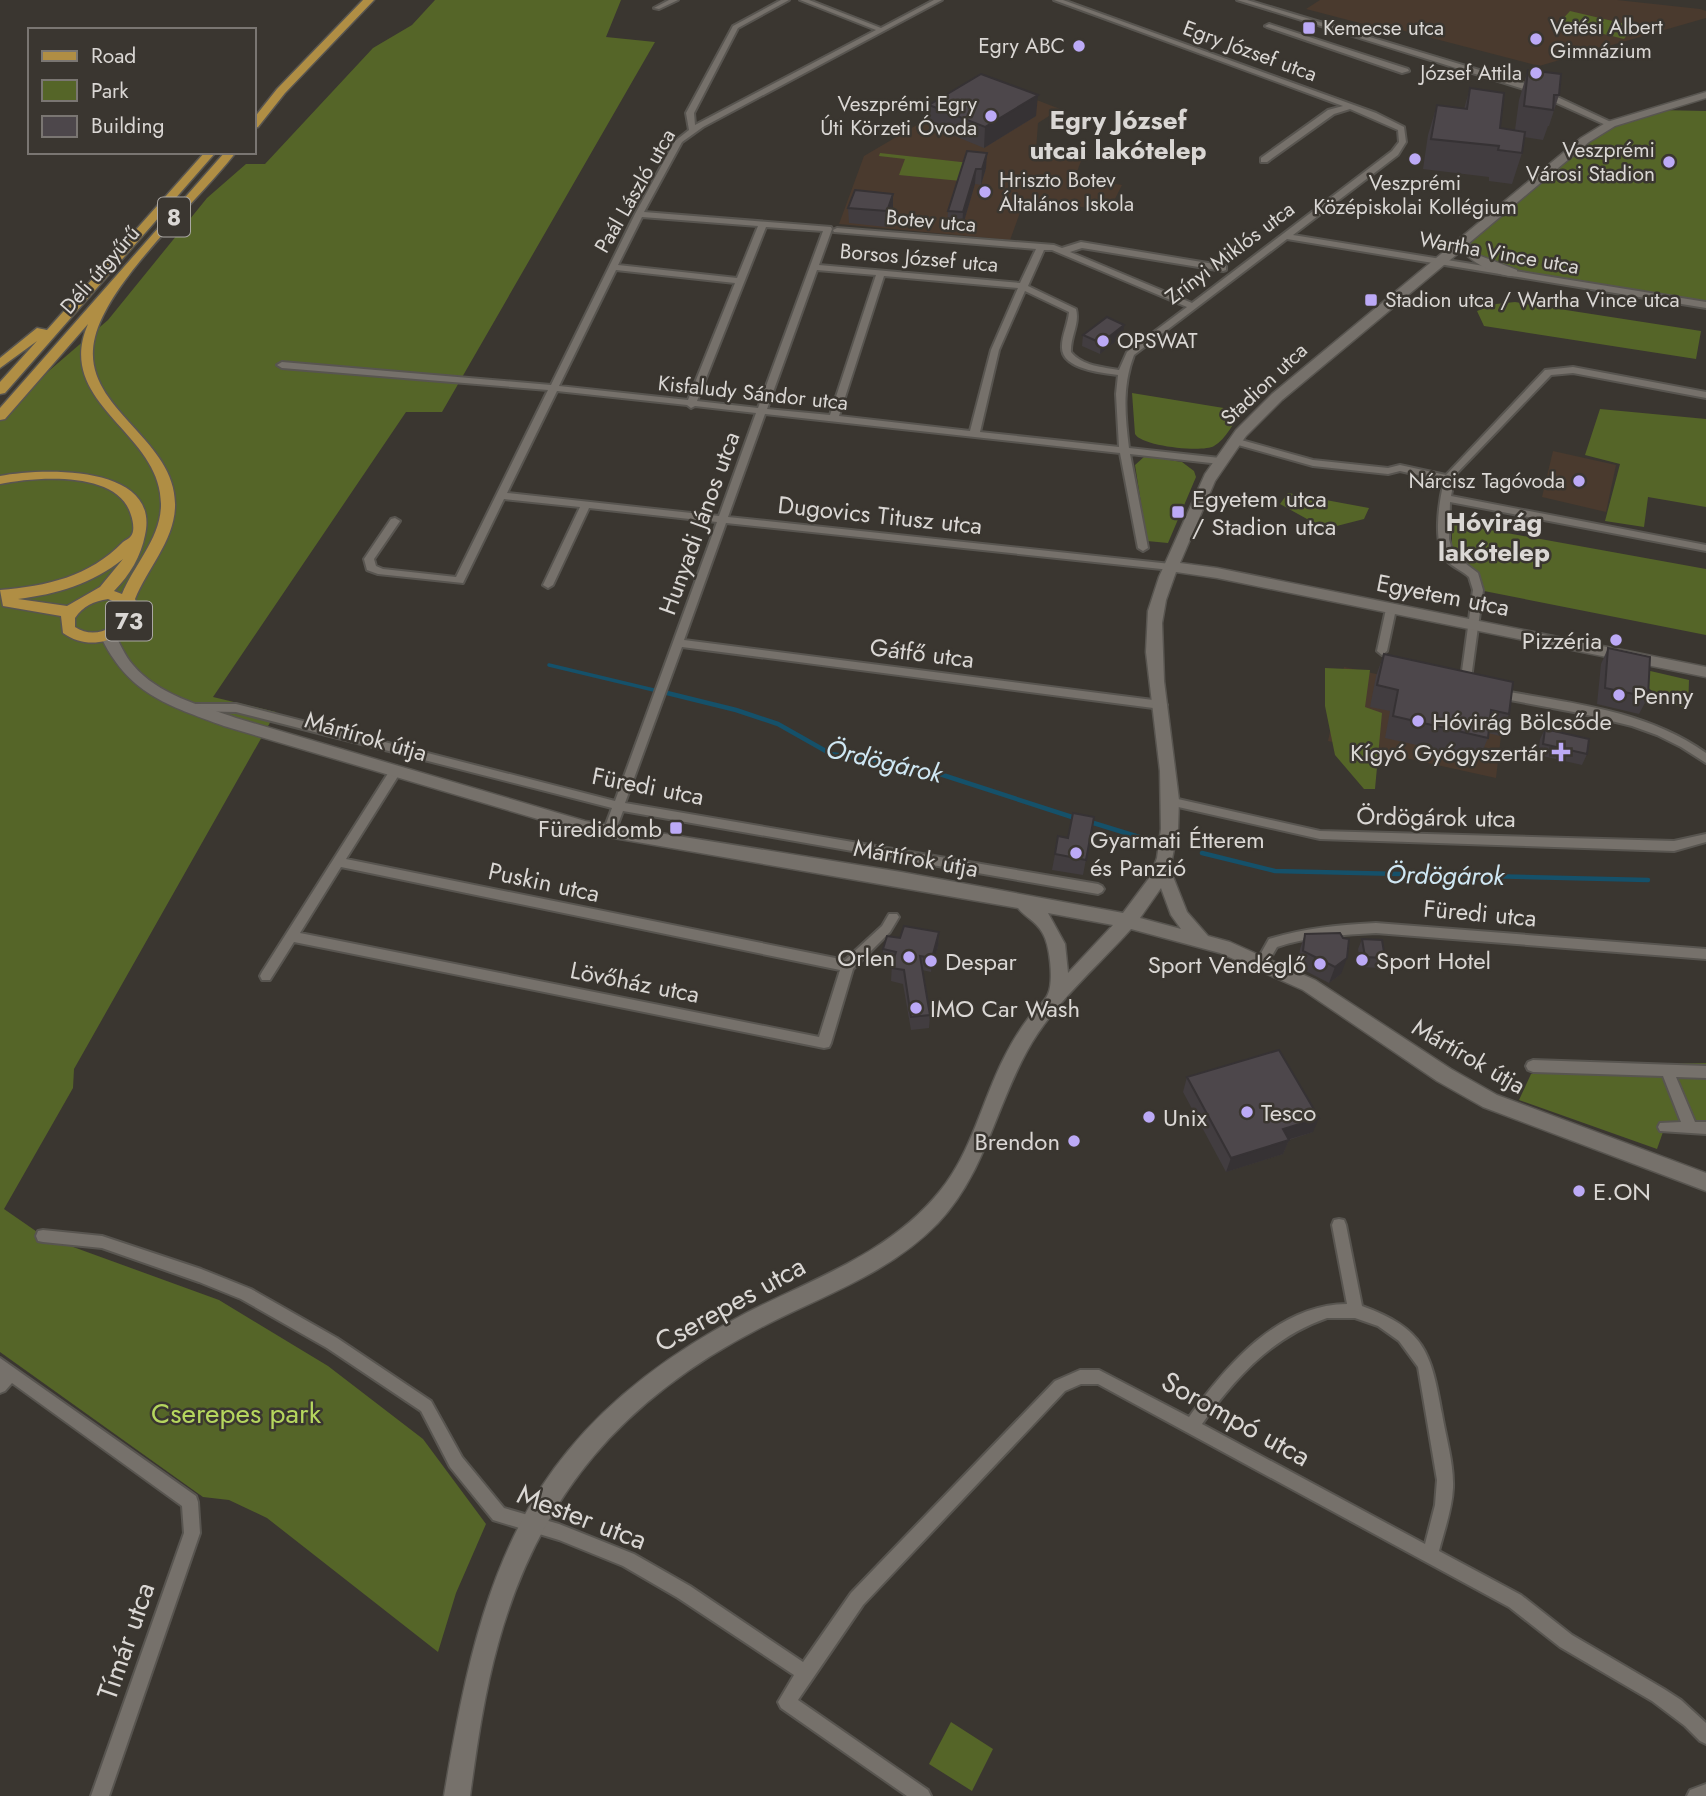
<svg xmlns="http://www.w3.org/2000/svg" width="1706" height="1796" viewBox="0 0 1706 1796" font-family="Jost,sans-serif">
<rect width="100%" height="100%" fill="#3a3630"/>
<path fill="#4a3a2e" d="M 1320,0 L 1617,0 L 1700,9 L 1706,11 L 1706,18 L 1539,66 L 1374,23 L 1371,26 L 1306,9 Z
M 990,82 L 1060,109 L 1038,123 L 1036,151 L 1087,145 L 1075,177 L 1122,185 L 1109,211 L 1025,199 L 1010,240 L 839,224 L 864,156 Z
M 1553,451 L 1616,465 L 1606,512 L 1542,497 Z
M 1344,667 L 1505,702 L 1496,778 L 1328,741 Z"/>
<path fill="#556528" d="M 435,0 L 621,0 L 606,37 L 655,42 L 442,412 L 406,412 L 213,697 L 276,712 L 74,1069 L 73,1088 L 4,1209 L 43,1236 L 219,1300 L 328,1366 L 423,1439 L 486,1524 L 456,1593 L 438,1652 L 267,1518 L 229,1500 L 203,1497 L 0,1352 L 0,420 L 29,388 L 108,320 L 207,198 L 246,164 L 265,164 L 373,48 L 412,25 Z
M 1570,11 L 1634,26 L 1624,39 L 1559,23 Z
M 1658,110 L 1706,111 L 1706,305 L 1513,273 L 1474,258 L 1463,243 L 1597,132 Z
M 880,153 L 979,164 L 961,181 L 899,175 L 905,159 L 879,156 Z
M 1515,302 L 1701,331 L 1696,359 L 1484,326 L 1477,311 L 1496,304 Z
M 1132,393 L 1242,411 C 1234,422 1226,439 1214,446 C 1202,453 1141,446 1135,434 Z
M 1600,409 L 1706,419 L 1706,507 L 1648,497 L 1644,527 L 1605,521 L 1620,464 L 1585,455 Z
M 1145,456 L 1182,462 L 1194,471 L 1196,477 L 1168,543 L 1147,541 L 1135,465 Z
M 1288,493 L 1369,508 L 1364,519 L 1325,529 L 1280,504 Z
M 1452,523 L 1706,569 L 1706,635 L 1484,591 C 1482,568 1466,568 1452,552 Z
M 1325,668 L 1370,670 L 1365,707 L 1382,713 L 1375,789 L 1364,789 L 1335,755 L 1325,706 Z
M 1646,670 L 1689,680 L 1688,709 L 1664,701 L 1645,685 Z
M 1706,1063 L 1706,1133 L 1663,1132 L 1657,1149 L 1519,1100 L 1531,1074 L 1606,1065 Z
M 951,1722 L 993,1749 L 972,1791 L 929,1764 Z"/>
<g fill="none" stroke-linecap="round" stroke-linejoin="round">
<path stroke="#15516a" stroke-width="3.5" d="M 549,665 L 662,692"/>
<path stroke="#15516a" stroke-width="4.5" d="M 655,690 L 736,710 L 778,724 L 831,754 L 915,766 L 1075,818
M 1087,821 L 1139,837
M 1202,853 L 1275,871 L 1648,880"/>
<g stroke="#585550" stroke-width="4">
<path id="street" d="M 669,0 L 678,0 L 659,9 L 654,8 Z
M 781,0 L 789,0 L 738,28 L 694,113 L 695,125 L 876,30 L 800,0 L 809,0 L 881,28 L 934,0 L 942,0 L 703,127 L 682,142 L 644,212 L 831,227 L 832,229 L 819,265 L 1020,283 L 1036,249 L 834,232 L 833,230 L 837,228 L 1054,245 L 1062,248 L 1081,242 L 1226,266 L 1226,270 L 1223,271 L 1082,248 L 1070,252 L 1192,303 L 1392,151 L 1399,142 L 1398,130 L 1350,109 L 1334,114 L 1267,162 L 1261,162 L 1261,158 L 1328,110 L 1343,106 L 1054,0 L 1063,0 L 1376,113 L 1404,127 L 1406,142 L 1398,155 L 1293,235 L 1706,302 L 1706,308 L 1287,239 L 1134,355 C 1122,386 1125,416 1129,448 L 1220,458 L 1225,461 L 1220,464 L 1130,454 L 1148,548 L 1143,551 L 1138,548 L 1120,453 L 765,414 L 728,517 L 1171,564 L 1176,567 L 1171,570 L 726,523 L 684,640 L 1161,701 L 1167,705 L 1161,709 L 682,647 L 625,803 L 1098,884 L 1102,886 L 1104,889 L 1102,892 L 1098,894 L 623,811 L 615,832 L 609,836 L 603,832 L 612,808 L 236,712 L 190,711 L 188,708 L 190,705 L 194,704 L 236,704 L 615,801 L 717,522 L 589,508 L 553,585 L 548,588 L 543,585 L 580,507 L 504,499 L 463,583 L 378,574 L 367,570 L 364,559 L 391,519 L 395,518 L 400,521 L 374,559 L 376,566 L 383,569 L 456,577 L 548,390 L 282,368 L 277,365 L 282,362 L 551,385 L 635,214 L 675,141 L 689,130 L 686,113 L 733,26 ZM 642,217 L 758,226 L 737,278 L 618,265 ZM 766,227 L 823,231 L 758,408 L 697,401 ZM 1044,250 L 1052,250 L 1187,307 L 1127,352 L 1119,370 C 1103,367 1082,366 1071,352 C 1070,337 1080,324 1076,309 L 1028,286 ZM 616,270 L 735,283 L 688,400 L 559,386 ZM 817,270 L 876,275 L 830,415 L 767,409 ZM 884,276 L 1018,288 L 991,350 L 970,431 L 839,416 ZM 1025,291 L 1069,312 C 1068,324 1062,335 1062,346 C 1060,369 1102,373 1118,375 L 1116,394 L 1119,447 L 980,432 L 999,350 ZM 557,391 L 687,405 L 691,408 L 695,406 L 756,413 L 719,516 L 507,493 Z
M 1237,0 L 1247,0 L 1536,87 L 1615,124 L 1608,126 L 1530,91 Z
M 1269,24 L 1408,69 L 1409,71 L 1402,73 L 1267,27 L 1265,26 Z
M 1573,367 L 1706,392 L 1706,398 L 1573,373 L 1551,375 L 1455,475 L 1451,496 L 1706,545 L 1706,551 L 1450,502 L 1449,539 L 1453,554 L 1478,573 L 1483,590 L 1470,686 L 1465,690 L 1460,686 L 1473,590 L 1469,577 C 1463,571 1454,568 1447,561 C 1432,544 1439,502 1444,481 L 1400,471 L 1388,474 L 1313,466 L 1231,443 L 1229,441 L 1234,438 L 1313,460 L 1388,468 L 1400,465 L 1446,475 L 1545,370 Z
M 1391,605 L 1396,609 L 1387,651 L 1382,655 L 1377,651 L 1386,609 Z
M 1498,690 C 1569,703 1646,710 1706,753 L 1706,763 L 1681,747 L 1657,735 L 1632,726 L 1579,713 L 1494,697 L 1492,694 Z
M 396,766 L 402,770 L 346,859 L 845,960 L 882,926 L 889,914 L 897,914 L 899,917 L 890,932 L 853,969 L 831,1043 L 829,1047 L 824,1048 L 294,942 L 270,980 L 262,980 L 260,976 L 262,972 L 392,767 ZM 341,867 L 840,970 L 819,1037 L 300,933 Z
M 1169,797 L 1320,831 L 1674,841 L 1706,834 L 1706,842 L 1674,851 L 1320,839 L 1165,804 L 1163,801 Z
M 1376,923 L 1706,949 L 1706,959 L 1376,933 C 1342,935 1310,936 1277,947 L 1266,966 L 1258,966 L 1256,962 L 1269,939 C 1304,928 1339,925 1376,923 Z
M 1533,1060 L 1706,1066 L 1706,1078 L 1676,1077 L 1695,1122 L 1706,1122 L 1706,1134 L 1660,1131 L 1658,1127 L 1660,1123 L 1681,1122 L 1663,1076 L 1533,1072 L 1528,1070 L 1526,1066 L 1528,1062 Z
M 1339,1219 L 1344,1220 L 1346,1225 L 1362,1306 C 1425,1329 1431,1352 1442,1414 C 1446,1438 1454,1464 1453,1488 C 1452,1510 1444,1531 1439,1551 L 1521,1595 L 1572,1635 L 1664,1689 L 1681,1700 L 1706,1723 L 1706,1744 L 1700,1741 L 1685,1726 L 1652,1701 L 1560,1647 L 1509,1607 L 1098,1384 L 1081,1384 L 1065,1391 L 863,1605 L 798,1700 L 928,1790 L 931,1796 L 907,1796 L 781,1708 L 778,1702 L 794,1675 L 678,1598 L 623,1566 L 559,1540 L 493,1520 L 450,1467 L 421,1411 L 327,1348 L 241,1299 L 199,1282 L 102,1248 L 43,1242 L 38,1241 L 36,1236 L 38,1231 L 43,1230 L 102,1236 L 201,1269 L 251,1289 L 337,1338 L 431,1401 L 462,1457 L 504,1508 L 559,1524 L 634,1554 L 690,1586 L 803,1662 L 851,1593 L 1055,1381 L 1080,1370 L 1099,1370 L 1189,1417 C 1227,1365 1277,1305 1347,1304 L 1332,1225 L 1334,1220 ZM 1327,1318 L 1355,1318 L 1378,1326 L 1399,1341 L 1418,1367 L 1437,1480 L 1435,1505 L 1425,1544 L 1202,1424 C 1235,1378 1272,1337 1327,1318 Z
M 0,1358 L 196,1496 L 198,1502 L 200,1533 L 109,1796 L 91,1796 L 184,1533 L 182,1506 L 12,1383 L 5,1391 L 0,1393 Z
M 1706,1784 L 1706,1796 L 1687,1796 L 1690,1790 Z"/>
</g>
<g stroke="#585550" stroke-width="3">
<path id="secondary" d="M 1706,92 L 1706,98 L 1615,126 L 1589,142 L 1469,243 L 1478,255 L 1517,270 L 1517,276 C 1500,278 1472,263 1462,250 L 1282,400 L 1246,436 L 1215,481 L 1180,563 L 1217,568 L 1706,667 L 1706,677 L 1217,578 L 1176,572 L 1166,600 L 1162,623 L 1164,681 L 1179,800 L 1178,829 L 1170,869 L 1187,912 L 1208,936 L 1230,942 L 1315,980 L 1451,1069 L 1497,1095 L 1706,1173 L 1706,1191 L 1483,1107 L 1437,1081 L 1303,990 L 1220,953 L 1131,929 C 1096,968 1052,1005 1027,1051 C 995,1109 984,1175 938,1223 C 889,1274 821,1296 760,1328 C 624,1398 539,1495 498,1644 C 484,1694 477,1745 470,1796 L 444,1796 C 464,1676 488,1547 568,1451 C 616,1392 679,1348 746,1313 C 815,1278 890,1253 940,1191 C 972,1152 982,1100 1005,1056 C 1012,1042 1020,1029 1030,1016 C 1035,1009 1045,1002 1048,994 C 1054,981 1050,944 1042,932 C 1036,921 1025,917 1018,908 L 585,833 L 224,726 C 167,705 128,694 100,635 L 103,631 L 113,631 C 120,643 124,655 133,665 C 158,695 200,705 236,718 L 585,821 L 901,872 L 1123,913 L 1150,877 L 1157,858 L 1161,829 L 1160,771 L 1146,652 L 1148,611 L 1159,577 L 1205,474 L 1236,430 L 1272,394 L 1581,138 L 1607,122 ZM 1161,888 L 1171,915 L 1181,929 L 1140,918 ZM 1048,913 L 1113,925 L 1068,973 L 1065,944 Z"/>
</g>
<g stroke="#585550" stroke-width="3">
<path id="primary" d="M 363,0 L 374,0 L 285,93 L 258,127 L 254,128 L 254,118 L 277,89 Z
M 205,152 L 216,152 L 5,393 L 0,394 L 0,382 L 37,341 L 0,368 L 0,358 L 37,328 L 47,330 Z
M 225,152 L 236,152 C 198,202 110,278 95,337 C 77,408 178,437 175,507 C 174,541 147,569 135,599 L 141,614 C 123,641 90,652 63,633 L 61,616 L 3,606 L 0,590 C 47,586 89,577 123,542 C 125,540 129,539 131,536 C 135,531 133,521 131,515 C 118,470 36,477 0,484 L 0,476 C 42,468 161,464 145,535 C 141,556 130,575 114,591 L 122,594 C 134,565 160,539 161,506 C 163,432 53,405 88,324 L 5,419 L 0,420 L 0,408 ZM 123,559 L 100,587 L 67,606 L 18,599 C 57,594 92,584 123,559 ZM 108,599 L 124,606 L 125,614 C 114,630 93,639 75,627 L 75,618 C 83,606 94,601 108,599 Z"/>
</g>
<use href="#street" fill="#76716b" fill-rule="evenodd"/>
<use href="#secondary" fill="#76716b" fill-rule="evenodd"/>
<use href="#primary" fill="#b08e44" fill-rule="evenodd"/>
</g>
<path fill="#423d40" d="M 1528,70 L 1559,95 L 1549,126 L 1548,126 L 1543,140 L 1524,137 L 1522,153 L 1512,184 L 1489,181 L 1489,177 L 1423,169 L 1428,135 L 1437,105 L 1464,109 L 1470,88 L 1500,128 L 1515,130 L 1519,100 Z
M 929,105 L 1036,116 L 984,148 L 928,125 Z
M 967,151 L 986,168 L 981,185 L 975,184 L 962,228 L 947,226 L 948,211 Z
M 893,194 L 893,209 L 886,227 L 849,223 L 848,208 Z
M 1083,335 L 1123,335 L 1100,354 L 1082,346 Z
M 1608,648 L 1648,697 L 1639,714 L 1597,704 L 1601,664 Z
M 1384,654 L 1509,714 L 1500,736 L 1488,733 L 1488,738 L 1479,759 L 1385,738 L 1390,711 L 1370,707 L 1376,676 Z
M 1545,729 L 1587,754 L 1582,765 L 1538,755 L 1540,739 Z
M 1094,817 L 1083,875 L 1052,870 L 1055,854 L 1068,838 Z
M 939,932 L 938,946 L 931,972 L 922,970 L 930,1015 L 929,1028 L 911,1030 L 903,984 L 891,981 L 892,964 L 882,963 L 883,949 Z
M 1305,934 L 1341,974 L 1329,983 L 1298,967 L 1300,949 Z
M 1362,939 L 1385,958 L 1380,968 L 1361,967 L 1358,949 Z
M 1187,1077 L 1313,1132 L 1289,1140 L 1283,1154 L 1226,1172 L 1183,1092 Z"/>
<path fill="#363234" d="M 1038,95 L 1036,116 L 984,148 L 985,127 Z
M 987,153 L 986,168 L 981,185 L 982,169 Z
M 976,169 L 975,184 L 962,228 L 963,212 Z
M 893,194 L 893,209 L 886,227 L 887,211 Z
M 1124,325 L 1123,335 L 1100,354 L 1101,343 Z
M 939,932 L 938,946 L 931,972 L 932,958 Z
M 1347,958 L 1341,974 L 1329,983 L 1335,967 Z
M 1319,1118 L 1313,1132 L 1277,1143 L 1283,1129 Z
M 1289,1140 L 1283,1154 L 1226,1172 L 1231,1158 Z"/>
<path fill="#4d474b" stroke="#363234" stroke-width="2" d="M 1528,70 L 1561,74 L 1559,95 L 1554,95 L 1553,110 L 1524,106 Z
M 981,74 L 1038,95 L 985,127 L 929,105 Z
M 1470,88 L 1504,93 L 1500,128 L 1525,132 L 1522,153 L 1498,150 L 1499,146 L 1431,139 L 1437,105 L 1467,109 Z
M 967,151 L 987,153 L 982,169 L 976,169 L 963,212 L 948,211 Z
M 855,190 L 893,194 L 887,211 L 848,208 Z
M 1107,317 L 1124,325 L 1101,343 L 1083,335 Z
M 1608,648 L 1650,657 L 1648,697 L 1605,688 Z
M 1384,654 L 1513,682 L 1509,714 L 1491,710 L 1488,738 L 1393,716 L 1398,690 L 1377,685 Z
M 1545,729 L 1589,739 L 1587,754 L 1543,744 Z
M 1073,813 L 1094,817 L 1086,860 L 1055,854 L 1058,836 L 1068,838 Z
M 904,926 L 939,932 L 932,958 L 920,956 L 930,1015 L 911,1017 L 904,970 L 891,968 L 896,952 L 883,949 L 887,936 L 900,938 Z
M 1340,933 L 1343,938 L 1349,939 L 1347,958 L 1335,967 L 1303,951 L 1305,934 Z
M 1362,939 L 1382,940 L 1385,958 L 1365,957 Z
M 1279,1050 L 1319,1118 L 1283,1129 L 1289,1140 L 1231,1158 L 1187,1077 Z"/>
<g fill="#bcaaf6" stroke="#3a3630" stroke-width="2.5">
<rect x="1302" y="21" width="14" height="14" rx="3.5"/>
<circle cx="1536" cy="39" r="7"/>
<circle cx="1079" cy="46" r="7"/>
<circle cx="1536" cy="73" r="7"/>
<circle cx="991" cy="116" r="7"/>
<circle cx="1415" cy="159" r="7"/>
<circle cx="1669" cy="162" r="7"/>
<circle cx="985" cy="192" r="7"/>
<rect x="1364" y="293" width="14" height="14" rx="3.5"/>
<circle cx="1103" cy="341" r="7"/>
<circle cx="1579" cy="481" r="7"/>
<rect x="1171" y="505" width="14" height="14" rx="3.5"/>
<circle cx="1616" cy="640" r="7"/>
<circle cx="1619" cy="695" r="7"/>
<circle cx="1418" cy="721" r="7"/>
<path d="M1557.5 741.5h7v7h7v7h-7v7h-7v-7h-7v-7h7z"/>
<rect x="669" y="821" width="14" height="14" rx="3.5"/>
<circle cx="1076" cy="853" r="7"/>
<circle cx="909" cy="957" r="7"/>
<circle cx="1362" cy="960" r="7"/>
<circle cx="931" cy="961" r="7"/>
<circle cx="1320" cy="964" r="7"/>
<circle cx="916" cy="1008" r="7"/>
<circle cx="1247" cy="1112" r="7"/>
<circle cx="1149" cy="1117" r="7"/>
<circle cx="1074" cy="1141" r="7"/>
<circle cx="1579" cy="1191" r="7"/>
</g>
<g text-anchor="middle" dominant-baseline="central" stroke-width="5" stroke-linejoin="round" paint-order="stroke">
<g font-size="21" fill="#dad7d4" stroke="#3a3630" text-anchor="start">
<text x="1550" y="27">Vetési Albert<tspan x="1550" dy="24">Gimnázium</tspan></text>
<text x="1323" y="28">Kemecse utca</text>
<text x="1065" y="46" text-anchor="end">Egry ABC</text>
<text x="1522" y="73" text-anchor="end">József Attila</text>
<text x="977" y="104" text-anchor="end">Veszprémi Egry<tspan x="977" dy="24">Úti Körzeti Óvoda</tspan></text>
<text x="1655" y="150" text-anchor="end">Veszprémi<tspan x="1655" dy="24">Városi Stadion</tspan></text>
<text x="999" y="180">Hriszto Botev<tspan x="999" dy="24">Általános Iskola</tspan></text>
<text x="1415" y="183" text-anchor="middle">Veszprémi<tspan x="1415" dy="24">Középiskolai Kollégium</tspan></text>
<text x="1385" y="300">Stadion utca / Wartha Vince utca</text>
<text x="1117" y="341">OPSWAT</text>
<text x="1565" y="481" text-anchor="end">Nárcisz Tagóvoda</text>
</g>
<g font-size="21" fill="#dad7d4" stroke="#3a3630">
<text transform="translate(1250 51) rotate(20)">Egry József utca</text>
<text transform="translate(635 191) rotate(-60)">Paál László utca</text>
<text transform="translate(931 221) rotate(5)">Botev utca</text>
<text transform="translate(1230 253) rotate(-37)">Zrínyi Miklós utca</text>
<text transform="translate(1499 253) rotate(10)">Wartha Vince utca</text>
<text transform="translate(919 258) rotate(5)">Borsos József utca</text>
<text transform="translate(100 270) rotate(-49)">Déli útgyűrű</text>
<text transform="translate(1264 384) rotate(-43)">Stadion utca</text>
<text transform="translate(753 393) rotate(6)">Kisfaludy Sándor utca</text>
</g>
<g fill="#3a3630" stroke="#aaa7a3" stroke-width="2">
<rect x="158" y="197.5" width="32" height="39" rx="5"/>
<rect x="106" y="601.5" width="46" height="39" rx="5"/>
</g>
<g font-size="23" font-weight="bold" fill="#dad7d4">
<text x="174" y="217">8</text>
<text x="129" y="621">73</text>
</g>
<g font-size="24" fill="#dad7d4" stroke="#3a3630" text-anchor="start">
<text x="1192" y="498">Egyetem utca<tspan x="1192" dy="28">/ Stadion utca</tspan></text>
<text x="1602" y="640" text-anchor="end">Pizzéria</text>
<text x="1633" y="695">Penny</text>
<text x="1432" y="721">Hóvirág Bölcsőde</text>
<text x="1547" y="752" text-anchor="end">Kígyó Gyógyszertár</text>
<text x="662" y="828" text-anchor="end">Füredidomb</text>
<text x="1090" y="839">Gyarmati Étterem<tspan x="1090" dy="28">és Panzió</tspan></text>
<text x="895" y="957" text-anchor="end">Orlen</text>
<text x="1376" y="960">Sport Hotel</text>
<text x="945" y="961">Despar</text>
<text x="1306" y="964" text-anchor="end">Sport Vendéglő</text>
<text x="930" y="1008">IMO Car Wash</text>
<text x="1261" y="1112">Tesco</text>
<text x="1163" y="1117">Unix</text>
<text x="1060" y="1141" text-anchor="end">Brendon</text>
<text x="1593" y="1191">E.ON</text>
</g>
<g font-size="24" fill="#dad7d4" stroke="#3a3630">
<text transform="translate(880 515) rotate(6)">Dugovics Titusz utca</text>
<text transform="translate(699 523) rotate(-70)">Hunyadi János utca</text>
<text transform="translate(1443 595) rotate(11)">Egyetem utca</text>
<text transform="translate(922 653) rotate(7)">Gátfő utca</text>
<text transform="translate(366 736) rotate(16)">Mártírok útja</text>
<text transform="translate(648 786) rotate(11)">Füredi utca</text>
<text transform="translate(1436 817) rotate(1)">Ördögárok utca</text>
<text transform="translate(916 858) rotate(10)">Mártírok útja</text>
<text transform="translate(544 882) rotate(12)">Puskin utca</text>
<text transform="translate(1480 913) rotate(5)">Füredi utca</text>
<text transform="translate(635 982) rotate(11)">Lövőház utca</text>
<text transform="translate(1469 1056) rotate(30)">Mártírok útja</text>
</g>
<g font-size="26" font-weight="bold" fill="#dad7d4" stroke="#3a3630">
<text x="1118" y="120">Egry József<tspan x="1118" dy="30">utcai lakótelep</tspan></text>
</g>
<g font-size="26" font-weight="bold" fill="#dad7d4" stroke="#3a3630">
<text x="1494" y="522">Hóvirág<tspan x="1494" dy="30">lakótelep</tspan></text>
</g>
<g font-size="26" font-style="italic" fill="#cfe7f3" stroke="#3a3630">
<text transform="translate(884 761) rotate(13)">Ördögárok</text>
<text transform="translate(1445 875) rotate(1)">Ördögárok</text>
</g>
<g font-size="28" fill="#dad7d4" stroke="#3a3630">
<text transform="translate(730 1304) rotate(-29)">Cserepes utca</text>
<text transform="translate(1236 1419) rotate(29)">Sorompó utca</text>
<text transform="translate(582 1517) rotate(21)">Mester utca</text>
<text transform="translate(126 1641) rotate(-71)">Tímár utca</text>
</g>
<g font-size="28" fill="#b5d65e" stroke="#3a3630">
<text x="236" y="1413">Cserepes park</text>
</g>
</g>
<rect x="28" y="28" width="228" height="126" fill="#3a3630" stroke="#7a7672" stroke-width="2"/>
<rect x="42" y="51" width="35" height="10" fill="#b08e44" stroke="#7a7672" stroke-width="2"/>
<text x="91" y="63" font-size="21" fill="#dad7d4">Road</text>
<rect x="42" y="80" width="35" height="21" fill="#556528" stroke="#7a7672" stroke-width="2"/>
<text x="91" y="98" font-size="21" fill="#dad7d4">Park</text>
<rect x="42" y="116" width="35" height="21" fill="#4d474b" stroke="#7a7672" stroke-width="2"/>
<text x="91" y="133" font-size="21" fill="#dad7d4">Building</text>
</svg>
